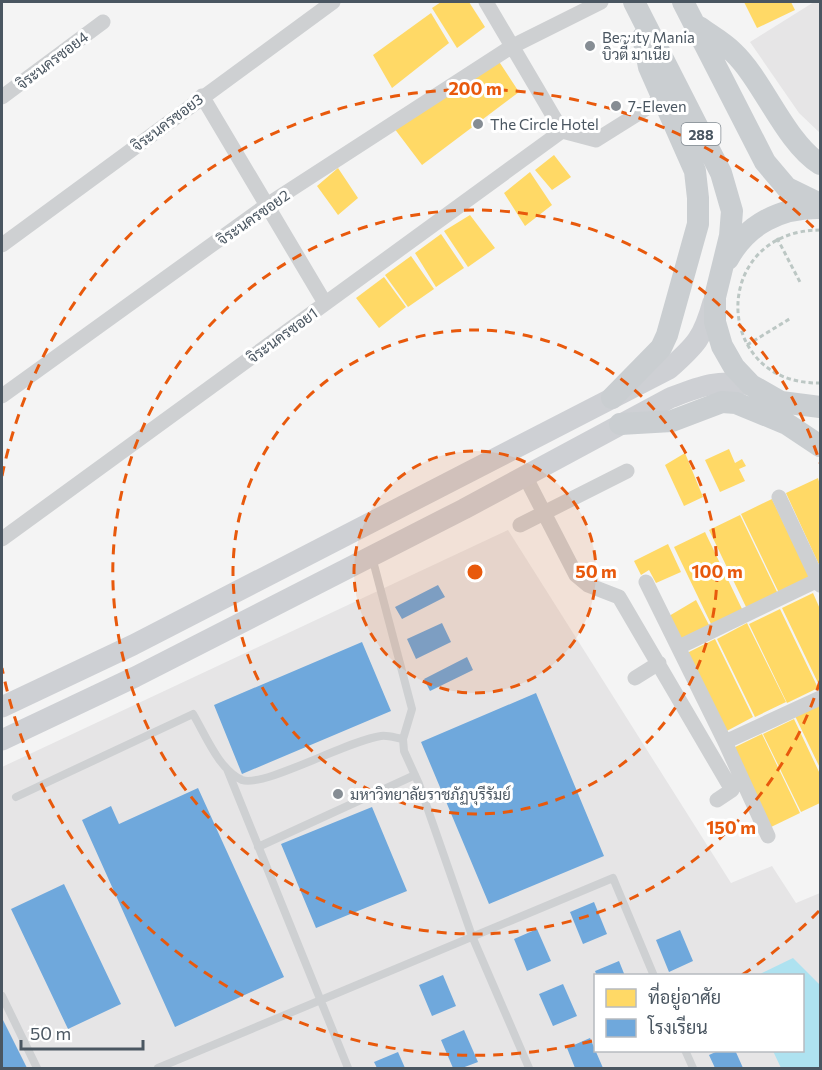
<svg xmlns="http://www.w3.org/2000/svg" width="822" height="1070" viewBox="0 0 822 1070" font-family="Commissioner,Sarabun,sans-serif">
<rect width="100%" height="100%" fill="#f4f4f4"/>
<path fill="#e6e5e6" fill-rule="evenodd" d="M 814,2 L 820,2 L 820,133 L 799,113 L 750,42 Z
M 508,530 L 731,883 L 772,866 L 796,903 L 820,893 L 820,1068 L 2,1068 L 2,767 ZM 596,976 L 802,976 L 802,1050 L 596,1050 Z"/>
<path fill="#aee2f0" d="M 793,958 L 820,985 L 820,1068 L 781,1068 L 773,1051 L 802,1050 L 802,976 L 758,975 Z"/>
<path fill="#ffd966" d="M 441,2 L 469,2 L 485,27 L 457,48 L 432,8 Z
M 744,2 L 791,2 L 795,10 L 757,28 Z
M 431,13 L 449,43 L 392,88 L 373,55 Z
M 498,60 L 519,92 L 422,165 L 394,128 Z
M 554,155 L 571,177 L 552,190 L 535,170 Z
M 338,168 L 358,198 L 338,215 L 317,186 Z
M 530,172 L 552,205 L 525,226 L 504,193 Z
M 470,215 L 495,248 L 468,267 L 444,231 Z
M 441,234 L 464,268 L 436,287 L 415,253 Z
M 411,256 L 434,289 L 408,307 L 385,275 Z
M 384,277 L 406,307 L 379,328 L 356,298 Z
M 729,449 L 735,463 L 742,459 L 746,466 L 739,469 L 745,481 L 720,492 L 705,460 Z
M 685,453 L 703,497 L 684,506 L 665,465 Z
M 818,478 L 820,485 L 820,567 L 786,493 Z
M 772,499 L 810,578 L 779,593 L 741,514 Z
M 740,515 L 778,594 L 747,609 L 709,530 Z
M 705,532 L 743,611 L 712,626 L 674,547 Z
M 668,544 L 681,572 L 656,583 L 649,570 L 641,575 L 634,561 Z
M 813,593 L 820,609 L 820,687 L 782,608 Z
M 696,600 L 709,625 L 680,639 L 669,616 Z
M 780,609 L 818,688 L 787,703 L 749,624 Z
M 747,623 L 786,702 L 755,717 L 717,639 Z
M 715,639 L 753,717 L 723,733 L 685,654 Z
M 820,703 L 820,768 L 795,716 Z
M 794,719 L 820,774 L 820,803 L 801,812 L 763,734 Z
M 762,734 L 800,813 L 769,828 L 731,749 Z"/>
<path fill="#6fa8dc" d="M 438,585 L 445,597 L 402,619 L 395,607 Z
M 442,623 L 451,642 L 416,659 L 407,639 Z
M 362,642 L 391,711 L 242,774 L 214,705 Z
M 467,657 L 473,670 L 430,691 L 424,679 Z
M 536,693 L 604,856 L 489,904 L 421,742 Z
M 198,788 L 284,977 L 175,1027 L 82,820 L 111,806 L 119,824 Z
M 372,807 L 407,891 L 316,928 L 281,844 Z
M 64,884 L 121,1004 L 68,1029 L 11,909 Z
M 594,902 L 607,934 L 583,944 L 570,912 Z
M 537,929 L 551,961 L 527,971 L 514,939 Z
M 680,930 L 693,961 L 669,972 L 656,940 Z
M 619,961 L 625,976 L 597,976 L 595,971 Z
M 443,975 L 456,1006 L 432,1016 L 419,985 Z
M 563,984 L 577,1016 L 553,1026 L 539,994 Z
M 2,1018 L 27,1068 L 2,1068 Z
M 464,1030 L 478,1062 L 462,1068 L 453,1068 L 441,1040 Z
M 590,1038 L 603,1068 L 575,1068 L 567,1048 Z
M 720,1050 L 735,1050 L 743,1068 L 715,1068 L 709,1055 Z
M 398,1052 L 405,1068 L 377,1068 L 374,1062 Z"/>
<g fill="none" stroke-linecap="round" stroke-linejoin="round">
<path stroke="#bcc7c4" stroke-width="3" stroke-dasharray="4.5 3" stroke-linecap="butt" d="M 820,230 C 709,231 712,385 820,383
M 777,238 L 801,284
M 747,345 L 791,318"/>
<path stroke="#ced0d2" stroke-width="8" d="M 372,557 L 412,709 L 403,739 L 404,751 L 419,784 L 472,936 L 529,1068
M 227,769 L 348,1068
M 16,797 L 193,714 C 205,734 219,770 242,780 C 263,788 349,740 381,736 C 388,735 396,738 403,739
M 258,847 L 415,775
M 2,996 L 37,1068
M 685,1050 L 693,1068
M 158,1068 L 613,878 L 654,976"/>
<path stroke="#ced0d2" stroke-width="15" d="M 486,2 L 562,131 L 596,140 L 663,98
M 202,96 L 325,303
M 2,97 L 103,22
M 2,245 L 333,2
M 2,396 L 267,205 L 511,47 L 601,2
M 525,476 L 576,575 L 588,585 L 619,597 L 732,790 L 717,800
M 779,497 L 818,580
M 520,525 L 627,471
M 2,539 L 562,131
M 646,582 L 725,742 L 768,836
M 679,647 L 818,580 L 820,585
M 635,678 L 659,663
M 725,742 L 820,698"/>
<path stroke="#ced0d4" stroke-width="21" d="M 2,707 L 133,645 L 669,369 C 696,345 703,338 713,302
M 2,740 L 135,677 L 464,509 L 670,398 C 701,386 717,379 751,385"/>
<path stroke="#caced1" stroke-width="22" d="M 634,2 L 721,173 L 732,211 L 730,236 L 715,297 L 715,322 L 722,346 L 734,367 L 751,385 L 781,402 L 820,407
M 683,2 L 765,162 L 787,188 L 820,204
M 699,27 C 710,35 723,42 733,52 C 763,80 785,142 820,164
M 728,259 C 747,224 781,207 820,208
M 612,398 L 661,348 L 667,335 L 698,224 L 698,198 L 695,171 L 649,67 L 643,37
M 620,424 L 672,421 L 722,402 L 736,403 L 787,424 L 820,446"/>
</g>
<circle cx="475" cy="572" r="121" fill="#e8590c" fill-opacity=".12"/>
<g fill="none" stroke="#e8590c" stroke-width="3" stroke-dasharray="10 8">
<circle cx="475" cy="572" r="121"/>
<circle cx="475" cy="572" r="242"/>
<path d="M820 681A362 362 0 1 1 820 463"/>
<path d="M819 911A483 483 0 0 1 742 975M592 1041A483 483 0 0 1 2 668M2 476A483 483 0 0 1 819 233"/>
</g>
<g fill="#868d94" stroke="#fff" stroke-width="2">
<circle cx="590" cy="46" r="6"/>
<circle cx="616" cy="106" r="6"/>
<circle cx="478" cy="124" r="6"/>
<circle cx="338" cy="794" r="6"/>
</g>
<g text-anchor="middle" dominant-baseline="central" stroke-width="6" stroke-linejoin="round" paint-order="stroke">
<rect fill="#fff" stroke="#808990" stroke-width="1.5" x="681.5" y="123" width="39" height="22" rx="4.5"/>
<g font-size="14" font-weight="bold" fill="#4a5661">
<text x="701" y="134">288</text>
</g>
<g font-size="15" fill="#4a5661" stroke="#fff" text-anchor="start">
<text x="602" y="37">Beauty Mania<tspan x="602" dy="17">บิวตี้ มาเนีย</tspan></text>
<text x="628" y="106">7-Eleven</text>
<text x="490" y="124">The Circle Hotel</text>
<text x="350" y="794">มหาวิทยาลัยราชภัฏบุรีรัมย์</text>
</g>
<g font-size="15" fill="#4a5661" stroke="#fff">
<text transform="translate(52 60) rotate(-37)">จิระนครซอย4</text>
<text transform="translate(167 122) rotate(-37)">จิระนครซอย3</text>
<text transform="translate(253 217) rotate(-35)">จิระนครซอย2</text>
<text transform="translate(282 335) rotate(-36)">จิระนครซอย1</text>
</g>
</g>
<circle cx="475" cy="572" r="9" fill="#e8590c" stroke="#fff" stroke-width="3"/>
<g font-size="18" text-anchor="middle" font-weight="bold" fill="#e8590c" stroke="#fff" stroke-width="6" stroke-linejoin="round" paint-order="stroke">
<text x="475" y="95">200 m</text>
<text x="596" y="578">50 m</text>
<text x="717" y="578">100 m</text>
<text x="731" y="834">150 m</text>
</g>
<rect width="822" height="1070" fill="none" stroke="#4a5661" stroke-width="6"/>
<rect x="594" y="974" width="210" height="78" fill="#ffffff" stroke="#b7bbc0" stroke-width="1.5"/>
<rect x="606" y="989" width="30" height="18" fill="#ffd966" stroke="#b7bbc0" stroke-width="1.5"/>
<text x="648" y="1004" font-size="18" fill="#4a5661">ที่อยู่อาศัย</text>
<rect x="606" y="1019" width="30" height="18" fill="#6fa8dc" stroke="#b7bbc0" stroke-width="1.5"/>
<text x="648" y="1034" font-size="18" fill="#4a5661">โรงเรียน</text>
<path d="M21 1040v9h122v-9" fill="none" stroke="#4a5661" stroke-width="3"/>
<text x="30" y="1040" font-size="18" fill="#4a5661" stroke="#ffffff" stroke-width="4.5" paint-order="stroke">50 m</text>
</svg>
